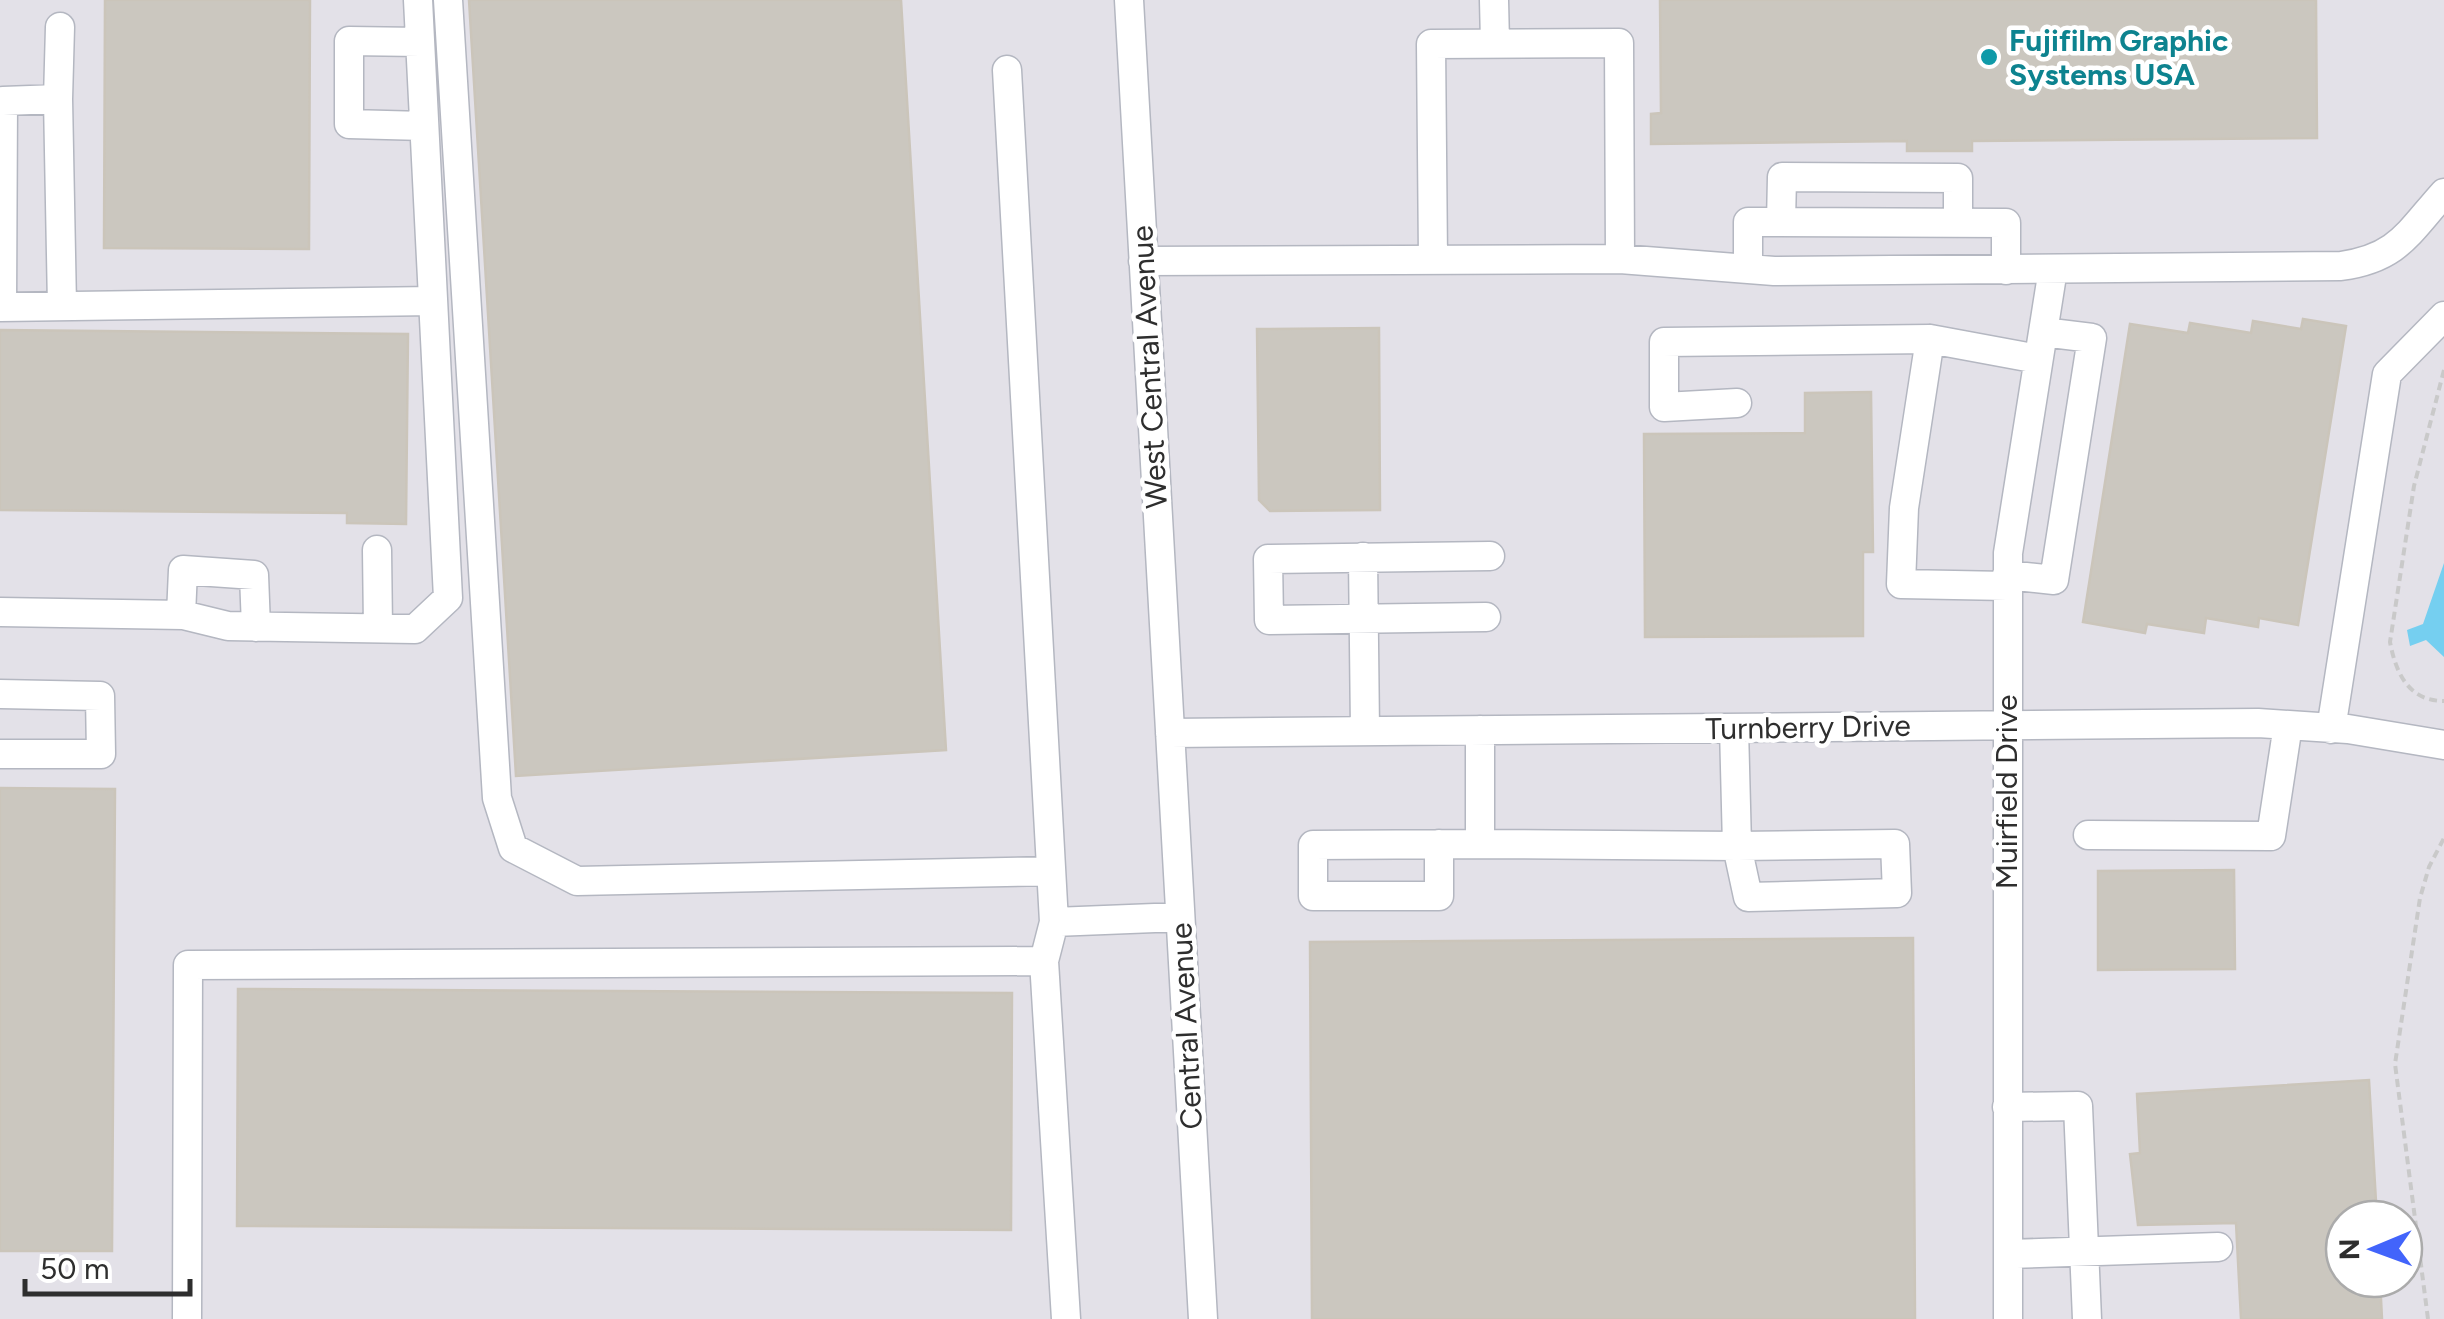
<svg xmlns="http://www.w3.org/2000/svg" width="2444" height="1319" viewBox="0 0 2444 1319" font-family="Figtree,sans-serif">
<rect width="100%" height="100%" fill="#efe9e1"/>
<path fill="#e3e1e8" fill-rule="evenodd" d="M 0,0 L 2444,0 L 2444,1319 L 0,1319 ZM 2344,1219 L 2404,1219 L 2404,1279 L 2344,1279 Z"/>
<path fill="#75cff0" d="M 2444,563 L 2444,657 L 2426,640 L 2410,646 L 2407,630 L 2423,624 Z"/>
<path fill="#cbc7bf" stroke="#cbc5ba" stroke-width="2.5" d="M 105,0 L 310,0 L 309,249 L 104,248 Z
M 469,0 L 901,0 L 946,750 L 516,776 Z
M 1660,0 L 2316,0 L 2317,138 L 1972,141 L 1972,151 L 1907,151 L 1907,141 L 1651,144 L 1651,114 L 1661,113 Z
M 2303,319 L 2346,326 L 2298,625 L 2259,618 L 2258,627 L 2206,618 L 2204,633 L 2147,624 L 2145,633 L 2083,622 L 2130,324 L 2188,333 L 2190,323 L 2251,333 L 2253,321 L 2301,329 Z
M 1379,328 L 1380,510 L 1270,511 L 1259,500 L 1257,329 Z
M 0,330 L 408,334 L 406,524 L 347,523 L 347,513 L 0,510 Z
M 1871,392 L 1873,552 L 1863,552 L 1863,636 L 1645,637 L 1644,434 L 1805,433 L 1805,393 Z
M 0,788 L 115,789 L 112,1251 L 0,1251 Z
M 2234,870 L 2235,969 L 2098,970 L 2098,871 Z
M 1913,938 L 1915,1319 L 1312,1319 L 1310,942 Z
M 238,989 L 1012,993 L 1011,1230 L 237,1226 Z
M 2369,1080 L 2377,1219 L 2344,1219 L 2344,1279 L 2380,1279 L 2382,1319 L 2241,1319 L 2236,1223 L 2138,1225 L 2130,1154 L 2140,1153 L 2137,1094 Z"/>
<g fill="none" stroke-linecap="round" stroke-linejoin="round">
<g stroke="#b4b7c1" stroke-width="31">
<path id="minor" d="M 448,0 L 497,798 L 513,848 L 577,881 L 1051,871
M 1129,0 L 1203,1319
M 1494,0 L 1495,43
M 420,42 L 349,41 L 349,124 L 424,126
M 1007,70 L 1054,922
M 58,99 L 60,27
M 1781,222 L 1782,177 L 1958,178 L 1958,223
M 1433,259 L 1431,44 L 1619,43 L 1620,259
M 1143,261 L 1620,259 L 1774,271 L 2341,266 C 2398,258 2408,233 2444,193
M 1748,269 L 1748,222 L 2006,223 L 2006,270
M 0,307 L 433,301
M 2,307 L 3,101 L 58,99 L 62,306
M 1737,403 L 1664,407 L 1664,342 L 1930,339
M 377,550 L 378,628
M 1363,557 L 1365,731
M 2007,575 L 2054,580 L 2092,338 L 2043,332
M 2007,586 L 1901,584 L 1904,508 L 1930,339 L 2038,359
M 0,612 L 183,615 L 228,626 L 415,629 L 448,598 L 418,0
M 181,615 L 183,570 L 254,575 L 256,627
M 1486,617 L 1269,620 L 1268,559 L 1490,556
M 0,694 L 100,696 L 101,754 L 0,754
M 2331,729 L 2387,374 L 2444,316
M 1170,733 L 2258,723 L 2348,729 L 2444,745
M 2088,835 L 2271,836 L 2288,725
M 1439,844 L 1439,896 L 1313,896 L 1313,845 L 1480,844 L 1480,730
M 1480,844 L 1737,846 L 1734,728
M 1895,844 L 1897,893 L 1748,897 L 1737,846 Z
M 2007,1107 L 2078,1106 L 2087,1319
M 2008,1254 L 2218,1247
M 187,1319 L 188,965 L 1044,961
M 1066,1319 L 1044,961 L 1054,922 L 1180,917
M 2008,1319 L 2008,553 L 2053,269"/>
</g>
<path stroke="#c9c9c9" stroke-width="4" stroke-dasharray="8 5" stroke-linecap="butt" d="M 2444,370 L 2414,486 L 2390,642 C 2396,674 2409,701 2444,701
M 2428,1319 L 2395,1064 L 2420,898 L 2429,867 L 2444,838"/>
<use href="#minor" stroke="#fff" stroke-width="28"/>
</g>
<circle fill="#0f9aa8" stroke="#fff" stroke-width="4" cx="1989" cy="57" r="10"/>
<g text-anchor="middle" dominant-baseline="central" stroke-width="9" stroke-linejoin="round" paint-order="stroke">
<g font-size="30" font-weight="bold" fill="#0d838f" stroke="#fff" text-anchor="start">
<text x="2009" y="40">Fujifilm Graphic<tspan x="2009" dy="34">Systems USA</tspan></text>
</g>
<g font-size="30" fill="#2e2e2e" stroke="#fff">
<text transform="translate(1149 367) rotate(-93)">West Central Avenue</text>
<text transform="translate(1808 727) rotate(-1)">Turnberry Drive</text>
<text transform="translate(2006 792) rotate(-90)">Muirfield Drive</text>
<text transform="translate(1186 1026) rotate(-93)">Central Avenue</text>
</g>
</g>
<g transform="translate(2374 1249) rotate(269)"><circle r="48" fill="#ffffff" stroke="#ababab" stroke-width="2.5"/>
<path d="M0-8L18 38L0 25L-18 38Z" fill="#4264fb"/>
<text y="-15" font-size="28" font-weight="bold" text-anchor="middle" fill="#2e2e2e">N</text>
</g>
<path d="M25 1279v15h165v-15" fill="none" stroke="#2e2e2e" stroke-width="5"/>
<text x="40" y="1279" font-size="30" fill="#2e2e2e" stroke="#ffffff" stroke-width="8" paint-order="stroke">50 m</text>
</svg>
